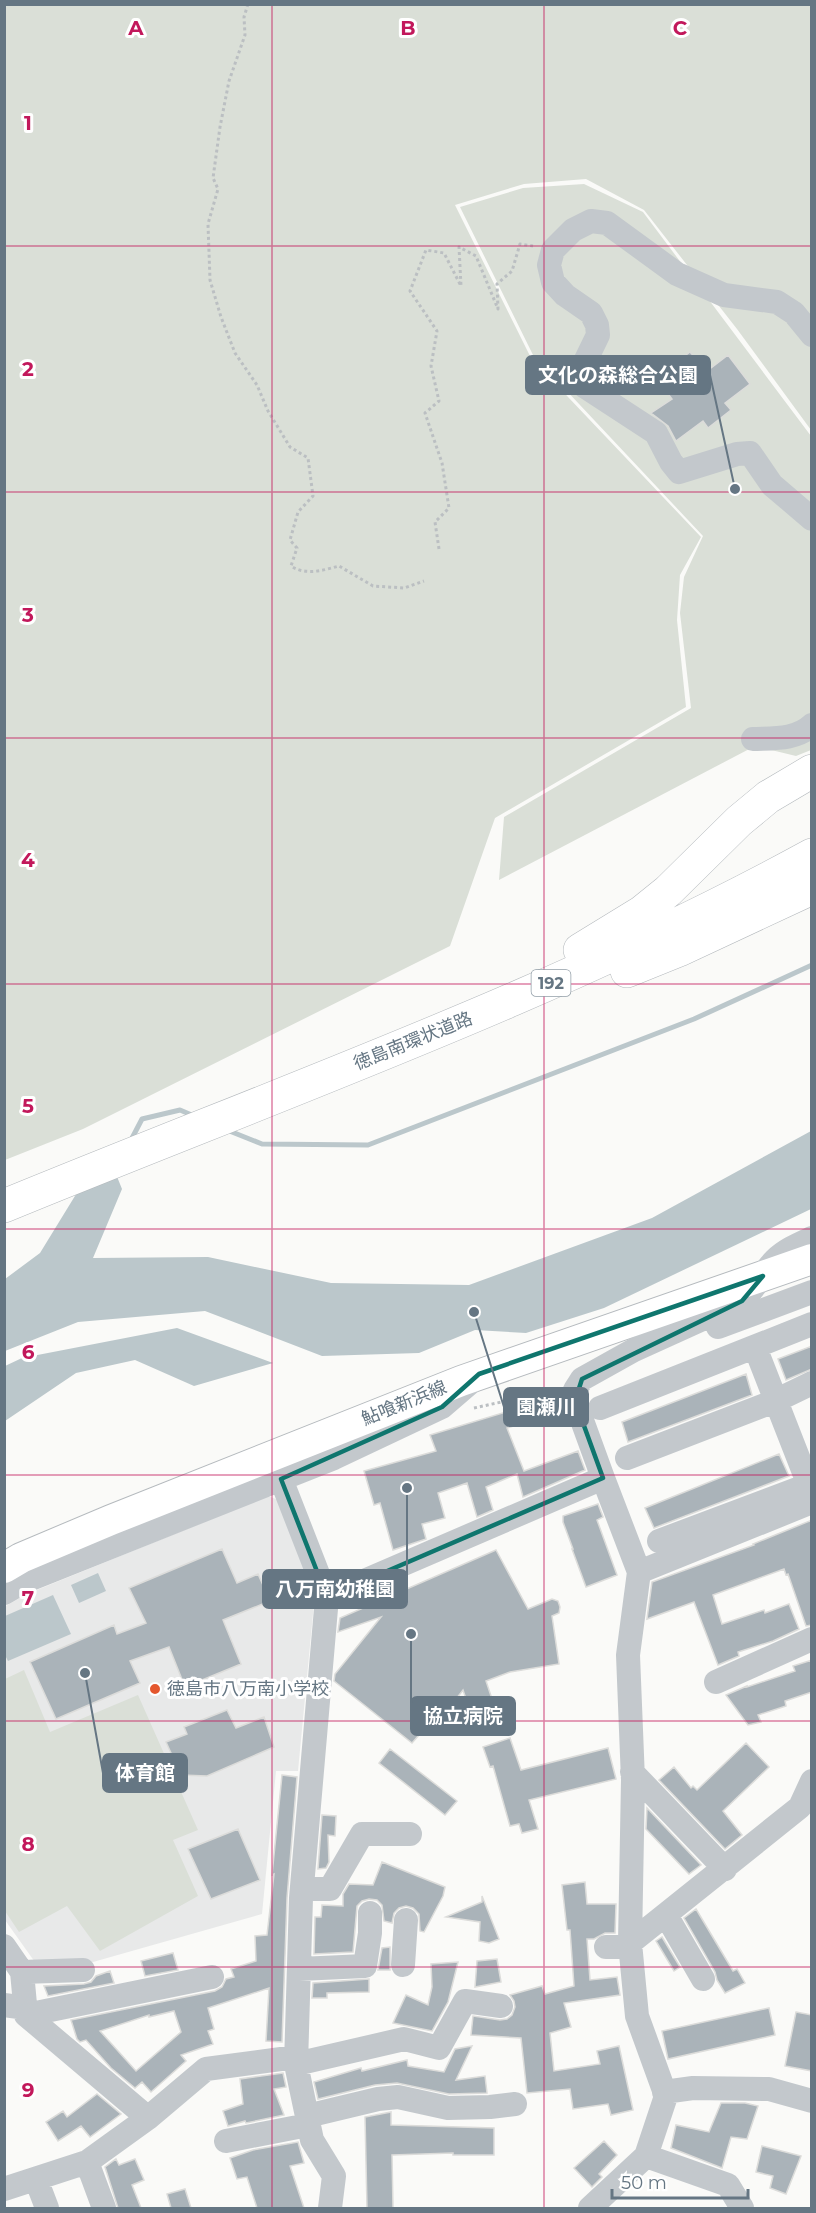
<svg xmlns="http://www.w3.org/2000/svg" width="816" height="2213" viewBox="0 0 816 2213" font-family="Montserrat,'Noto Sans JP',sans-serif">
<rect width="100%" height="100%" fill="#fafaf8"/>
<path fill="#e8e9e9" d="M 268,1496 L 281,1501 L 315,1593 L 298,1771 L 276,1771 L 262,1914 L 86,1964 L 37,1965 L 5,1920 L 4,1607 L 27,1594 Z"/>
<path fill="#dadfd7" d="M 5,5 L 811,5 L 811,430 L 737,329 L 644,210 L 586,179 L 524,184 L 455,205 L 531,358 L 701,537 L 680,575 L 677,620 L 686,707 L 495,818 L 450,946 L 83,1129 L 5,1160 Z
M 584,184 L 643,212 L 811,436 L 811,750 L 796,756 L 755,746 L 499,880 L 504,817 L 691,708 L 680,613 L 684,577 L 703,536 L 533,355 L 460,207 L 523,188 Z
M 24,1670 L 50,1732 L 138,1695 L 198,1830 L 173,1840 L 198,1896 L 100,1951 L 67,1906 L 19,1932 L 5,1911 L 5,1679 Z"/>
<path fill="#bbc7cb" d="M 811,1131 L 811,1209 L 604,1308 L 526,1333 L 475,1330 L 419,1353 L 322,1356 L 205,1311 L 78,1322 L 5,1351 L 5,1279 L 40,1253 L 105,1147 L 122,1189 L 93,1258 L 208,1257 L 331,1283 L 469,1285 L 652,1218 Z
M 177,1328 L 273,1363 L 194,1386 L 135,1360 L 76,1373 L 5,1421 L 5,1366 L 22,1358 Z
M 98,1573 L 106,1591 L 79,1603 L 71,1585 Z
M 53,1595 L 71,1634 L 8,1661 L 5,1655 L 5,1616 Z"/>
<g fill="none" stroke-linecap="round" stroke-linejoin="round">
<path stroke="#bbc7cb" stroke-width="5" d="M 227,1130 L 262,1144 L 368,1145 L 694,1019 L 812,965
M 130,1142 L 142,1119 L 180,1110 L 194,1116"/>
</g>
<path fill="#aab3b9" stroke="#dcdcda" stroke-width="1.5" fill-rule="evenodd" d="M 690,352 L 707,371 L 728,355 L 750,384 L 725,403 L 731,410 L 708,428 L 703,421 L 676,441 L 668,426 L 651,413 L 672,399 L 656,378 Z
M 812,1346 L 812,1369 L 786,1380 L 778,1359 Z
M 746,1374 L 752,1395 L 628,1442 L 622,1422 Z
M 532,1404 L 537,1419 L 507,1428 L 524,1471 L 578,1451 L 585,1470 L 523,1497 L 517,1474 L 486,1487 L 493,1510 L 477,1517 L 467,1483 L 438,1493 L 445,1518 L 422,1524 L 426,1539 L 393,1550 L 380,1503 L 374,1505 L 364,1471 L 436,1451 L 430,1435 Z
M 779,1454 L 789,1476 L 654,1528 L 645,1508 Z
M 598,1504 L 603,1517 L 597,1520 L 617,1575 L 586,1587 L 572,1549 L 573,1549 L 563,1522 L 563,1516 Z
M 812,1520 L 812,1625 L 806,1626 L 788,1574 L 786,1575 L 784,1569 L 713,1595 L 722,1624 L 764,1610 L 765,1613 L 789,1604 L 799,1629 L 773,1641 L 738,1652 L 739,1656 L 718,1665 L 694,1602 L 647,1619 L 652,1582 L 754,1545 L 753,1544 Z
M 222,1549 L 237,1583 L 258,1574 L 270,1601 L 223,1620 L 241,1664 L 185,1687 L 169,1647 L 130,1661 L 140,1683 L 56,1719 L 30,1662 L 114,1625 L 117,1634 L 146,1623 L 129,1588 Z
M 496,1550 L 528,1609 L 552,1599 L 558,1601 L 560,1607 L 559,1613 L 552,1616 L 559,1664 L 510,1672 L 486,1681 L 495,1708 L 472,1716 L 463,1690 L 446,1712 L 442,1709 L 412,1743 L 334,1681 L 335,1674 L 381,1617 L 338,1632 L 340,1618 Z
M 812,1660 L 812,1692 L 785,1701 L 786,1706 L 758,1715 L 761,1722 L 748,1725 L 726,1695 L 747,1686 L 747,1687 L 795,1671 L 793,1666 Z
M 227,1710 L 236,1728 L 264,1717 L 274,1747 L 207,1776 L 181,1775 L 166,1742 L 187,1734 L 184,1727 Z
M 510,1738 L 521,1770 L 608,1748 L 616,1779 L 529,1800 L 538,1829 L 522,1833 L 519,1824 L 510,1826 L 493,1766 L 490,1767 L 483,1747 Z
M 746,1743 L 769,1767 L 723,1811 L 742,1835 L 725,1849 L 659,1780 L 674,1767 L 691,1788 L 693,1786 L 697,1790 Z
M 390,1749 L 457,1801 L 445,1815 L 379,1763 Z
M 282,1775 L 297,1777 L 287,1898 L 282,2042 L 266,2041 L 269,1988 L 208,2008 L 214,2029 L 208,2031 L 213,2044 L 181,2055 L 186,2061 L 151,2092 L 142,2082 L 135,2088 L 111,2068 L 86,2040 L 80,2042 L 77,2039 L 71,2020 L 215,1991 L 222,1987 L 226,1979 L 234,1977 L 231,1969 L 256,1961 L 255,1936 L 267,1935 L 274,1874 L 272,1875 ZM 174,2011 L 181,2032 L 136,2071 L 100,2031 L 149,2015 L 149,2017 Z
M 647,1808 L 701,1865 L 689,1874 L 646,1829 Z
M 322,1815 L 336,1816 L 335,1836 L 328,1835 L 329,1862 L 326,1868 L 318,1869 Z
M 238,1829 L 260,1880 L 211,1899 L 188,1849 Z
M 382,1862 L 445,1887 L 443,1896 L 424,1932 L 420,1931 L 419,1914 L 413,1908 L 406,1906 L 399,1908 L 394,1913 L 392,1923 L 384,1921 L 382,1905 L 377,1900 L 369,1899 L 362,1901 L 357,1906 L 353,1952 L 314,1954 L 315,1917 L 321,1917 L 322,1905 L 343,1906 L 343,1894 L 349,1884 L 373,1885 Z
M 585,1882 L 587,1904 L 616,1904 L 615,1933 L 605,1933 L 594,1939 L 587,1939 L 590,1980 L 617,1977 L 620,1995 L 564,2003 L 571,2027 L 550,2033 L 554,2071 L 600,2064 L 597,2051 L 619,2046 L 633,2110 L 611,2115 L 608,2104 L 573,2109 L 570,2089 L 527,2093 L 521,2038 L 471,2035 L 473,2016 L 500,2020 L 507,2019 L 512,2015 L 515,2007 L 514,2001 L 510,1995 L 542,1986 L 545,1994 L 574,1986 L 570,1930 L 567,1930 L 562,1885 Z
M 482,1896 L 499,1939 L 489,1943 L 479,1941 L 480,1922 L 446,1917 L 482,1902 Z
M 696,1909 L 733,1971 L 737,1969 L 745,1983 L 725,1993 L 717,1980 L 715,1972 L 684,1918 Z
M 662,1937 L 680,1967 L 674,1971 L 656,1941 Z
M 390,1947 L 390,1970 L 378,1970 L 382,1948 Z
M 173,1953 L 178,1970 L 145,1976 L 141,1961 Z
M 497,1959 L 501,1982 L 475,1987 L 477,1961 Z
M 458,1962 L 448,2002 L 432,2031 L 393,2023 L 406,1995 L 428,2005 L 432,1987 L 431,1964 Z
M 110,1971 L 114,1983 L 48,1996 L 44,1986 L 84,1984 L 91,1982 L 96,1976 Z
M 369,1979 L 369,1992 L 327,1993 L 327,1998 L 312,1998 L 313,1983 Z
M 769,2008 L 775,2035 L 668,2059 L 662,2031 Z
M 796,2012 L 812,2015 L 812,2071 L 785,2066 Z
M 472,2046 L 456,2080 L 485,2076 L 487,2093 L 449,2094 L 397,2083 L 375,2085 L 318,2099 L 314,2082 L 361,2068 L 362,2071 L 407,2060 L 408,2066 L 444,2072 L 455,2049 Z
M 283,2073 L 286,2087 L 274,2089 L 284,2115 L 246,2123 L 245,2121 L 228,2126 L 223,2111 L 243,2104 L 240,2079 Z
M 97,2094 L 121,2114 L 90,2137 L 81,2126 L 58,2141 L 46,2122 L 63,2111 L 67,2117 Z
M 721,2103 L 745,2103 L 758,2106 L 747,2139 L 731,2137 L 722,2168 L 671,2148 L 676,2125 L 709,2132 Z
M 391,2112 L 391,2125 L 494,2128 L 494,2155 L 453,2155 L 453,2153 L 392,2155 L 393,2208 L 367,2208 L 365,2117 Z
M 604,2141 L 617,2155 L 599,2174 L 602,2177 L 592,2187 L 574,2168 Z
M 298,2142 L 304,2163 L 290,2166 L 304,2208 L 257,2208 L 247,2177 L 237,2179 L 230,2158 L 253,2150 Z
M 762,2146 L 801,2156 L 786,2194 L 770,2188 L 773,2176 L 756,2172 Z
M 116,2159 L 119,2165 L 135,2159 L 144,2180 L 132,2185 L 141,2208 L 118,2208 L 105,2167 Z
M 185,2189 L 191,2208 L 171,2208 L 167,2194 Z"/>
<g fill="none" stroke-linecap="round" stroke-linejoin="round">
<g stroke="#b5babe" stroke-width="32">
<path id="major" d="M 4,1568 L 21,1558 L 111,1520 L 461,1381 L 812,1259"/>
</g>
<g stroke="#b4b9bd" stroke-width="34">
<path id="highway" d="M 580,950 L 642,912 L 668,891 L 739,821 L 768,797 L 812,771
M 627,971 L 679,950 L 812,888
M 4,1206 C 276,1094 554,996 812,855"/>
</g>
<path stroke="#bbbfc2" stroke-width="3" stroke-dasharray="3 3" stroke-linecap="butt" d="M 248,4 L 244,17 L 245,35 L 229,81 L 220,127 L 213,178 L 218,189 L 208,224 L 210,280 L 221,317 L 235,353 L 257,385 L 268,411 L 290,447 L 308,458 L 313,496 L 298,512 L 290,540 L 297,548 L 291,566 C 306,576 324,570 339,566 L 373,586 L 404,588 L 424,581
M 439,549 L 435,522 L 449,508 L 442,463 L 425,413 L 439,401 L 431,366 L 437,331 L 410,291 L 426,250 L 444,253 L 461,286 L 459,247 L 476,256 L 498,309 L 497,284 L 512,271 L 520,244 L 533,246
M 474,1408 L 556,1390"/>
<path stroke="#c3c8cc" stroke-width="24" d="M 812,335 L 794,313 L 777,302 L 724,295 L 677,274 L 607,223 L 591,221 L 573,230 L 553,250 L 549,265 L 553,282 L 565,295 L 591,313 L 597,325 L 598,335 L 582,368 L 584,386 L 656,433 L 671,462 L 679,472 L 737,454 L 750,453 L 772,485 L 812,519
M 753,739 C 773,738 796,740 812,725
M 718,1327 L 812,1292
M 755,1347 L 812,1493
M 471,1382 L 442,1407 L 334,1458 L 281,1479 L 327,1597 L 603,1478 L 575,1401 L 575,1390 L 582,1379 L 634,1350 L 742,1301 C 755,1289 762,1273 775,1260 C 785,1250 799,1244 812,1238
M 600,1408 L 812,1324
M 627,1458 L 775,1401 L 812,1383
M 603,1478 L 639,1572 L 628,1655 L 633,1780 L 630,1943 L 637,2016 L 666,2096 L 646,2156 L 728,2185 L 742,2208
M 659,1541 L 808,1485
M 639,1572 L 812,1502
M 4,1593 L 23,1582 L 281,1479
M 327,1597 L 301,1898 L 296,2064 L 312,2140 L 334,2176 L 330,2208
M 716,1682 L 812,1639
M 632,1772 L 725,1869
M 302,1889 L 330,1889 L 362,1834 L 410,1834
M 666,1915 L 703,1979
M 630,1943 L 800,1807 L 812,1781
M 4,1946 L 22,1972 L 26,2015 L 148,2118
M 606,1947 L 630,1947
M 403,1965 L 406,1920
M 299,1969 L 365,1966 L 370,1933 L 370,1913
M 22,1972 L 83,1970
M 4,2005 L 26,2008
M 26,2015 L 212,1977
M 296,2064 L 404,2039 L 439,2048 L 465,2001 L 501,2006
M 664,2092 L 693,2088 L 769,2089 L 812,2101
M 307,2116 L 378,2099 L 398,2097 L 448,2108 L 490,2107 L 515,2104
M 226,2141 L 308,2125
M 36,2179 L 47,2208
M 4,2189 L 87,2162
M 104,2208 L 87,2162 L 148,2118 L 206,2069 L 296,2057
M 590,2208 L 646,2156"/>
<use href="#major" stroke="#fff" stroke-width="30"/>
<use href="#highway" stroke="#fff" stroke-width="33"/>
</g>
<path fill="none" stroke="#0f766e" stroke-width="4.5" stroke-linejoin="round" d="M 763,1276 L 742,1301 L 582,1379 L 575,1401 L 603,1478 L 327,1597 L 281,1479 L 442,1407 L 479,1374 Z"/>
<path fill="none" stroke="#c2185b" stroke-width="1.5" stroke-opacity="0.55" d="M 272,4 L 272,2208M 544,4 L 544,2208M 4,246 L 812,246M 4,492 L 812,492M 4,738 L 812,738M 4,984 L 812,984M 4,1229 L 812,1229M 4,1475 L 812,1475M 4,1721 L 812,1721M 4,1967 L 812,1967"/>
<circle fill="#e4572e" stroke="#fff" stroke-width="2" cx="155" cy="1689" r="6"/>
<g text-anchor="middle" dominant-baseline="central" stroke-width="6" stroke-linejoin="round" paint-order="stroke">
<rect fill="#fff" stroke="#939fa8" stroke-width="1.5" x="531.5" y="970" width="39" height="26" rx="4.5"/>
<g font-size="16" font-weight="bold" fill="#657683">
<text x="551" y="983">192</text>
</g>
<g font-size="18" fill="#657683" stroke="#fff">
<text transform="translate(413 1041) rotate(-22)">徳島南環状道路</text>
<text transform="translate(404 1403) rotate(-22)">鮎喰新浜線</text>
</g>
<g font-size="18" fill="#657683" stroke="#fff" text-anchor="start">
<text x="167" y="1689">徳島市八万南小学校</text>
</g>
</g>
<g font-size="20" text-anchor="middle" font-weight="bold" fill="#c2185b" stroke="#fff" stroke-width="6" stroke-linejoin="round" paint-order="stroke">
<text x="136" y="35">A</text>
<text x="408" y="35">B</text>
<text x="680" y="35">C</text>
<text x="28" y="130">1</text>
<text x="28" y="376">2</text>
<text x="28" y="622">3</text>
<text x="28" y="867">4</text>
<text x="28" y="1113">5</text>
<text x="28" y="1359">6</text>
<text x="28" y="1605">7</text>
<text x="28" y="1851">8</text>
<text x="28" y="2097">9</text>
</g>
<path fill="none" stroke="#657683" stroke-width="2" d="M735 489L710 375M474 1312L504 1407M407 1488L407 1589M411 1634L411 1716M85 1673L103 1773"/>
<g fill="#657683" stroke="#fff" stroke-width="2">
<circle cx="735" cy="489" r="6"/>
<circle cx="474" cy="1312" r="6"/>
<circle cx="407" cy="1488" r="6"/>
<circle cx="411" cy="1634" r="6"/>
<circle cx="85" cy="1673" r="6"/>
</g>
<g fill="#657683" stroke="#657683" stroke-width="2">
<rect x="526" y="356" width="184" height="38" rx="6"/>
<rect x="504" y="1388" width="84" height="38" rx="6"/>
<rect x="263" y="1570" width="144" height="38" rx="6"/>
<rect x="411" y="1697" width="104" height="38" rx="6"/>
<rect x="103" y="1754" width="84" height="38" rx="6"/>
</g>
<g font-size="20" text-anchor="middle" font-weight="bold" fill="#fff">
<text x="618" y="382">文化の森総合公園</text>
<text x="546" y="1414">園瀬川</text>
<text x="335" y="1596">八万南幼稚園</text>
<text x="463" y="1723">協立病院</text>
<text x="145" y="1780">体育館</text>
</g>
<rect width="816" height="2213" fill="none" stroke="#657683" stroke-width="12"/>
<path d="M612 2189v9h136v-9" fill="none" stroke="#657683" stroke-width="3"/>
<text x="621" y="2189" font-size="18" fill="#657683" stroke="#ffffff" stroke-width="4.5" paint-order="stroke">50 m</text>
</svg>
